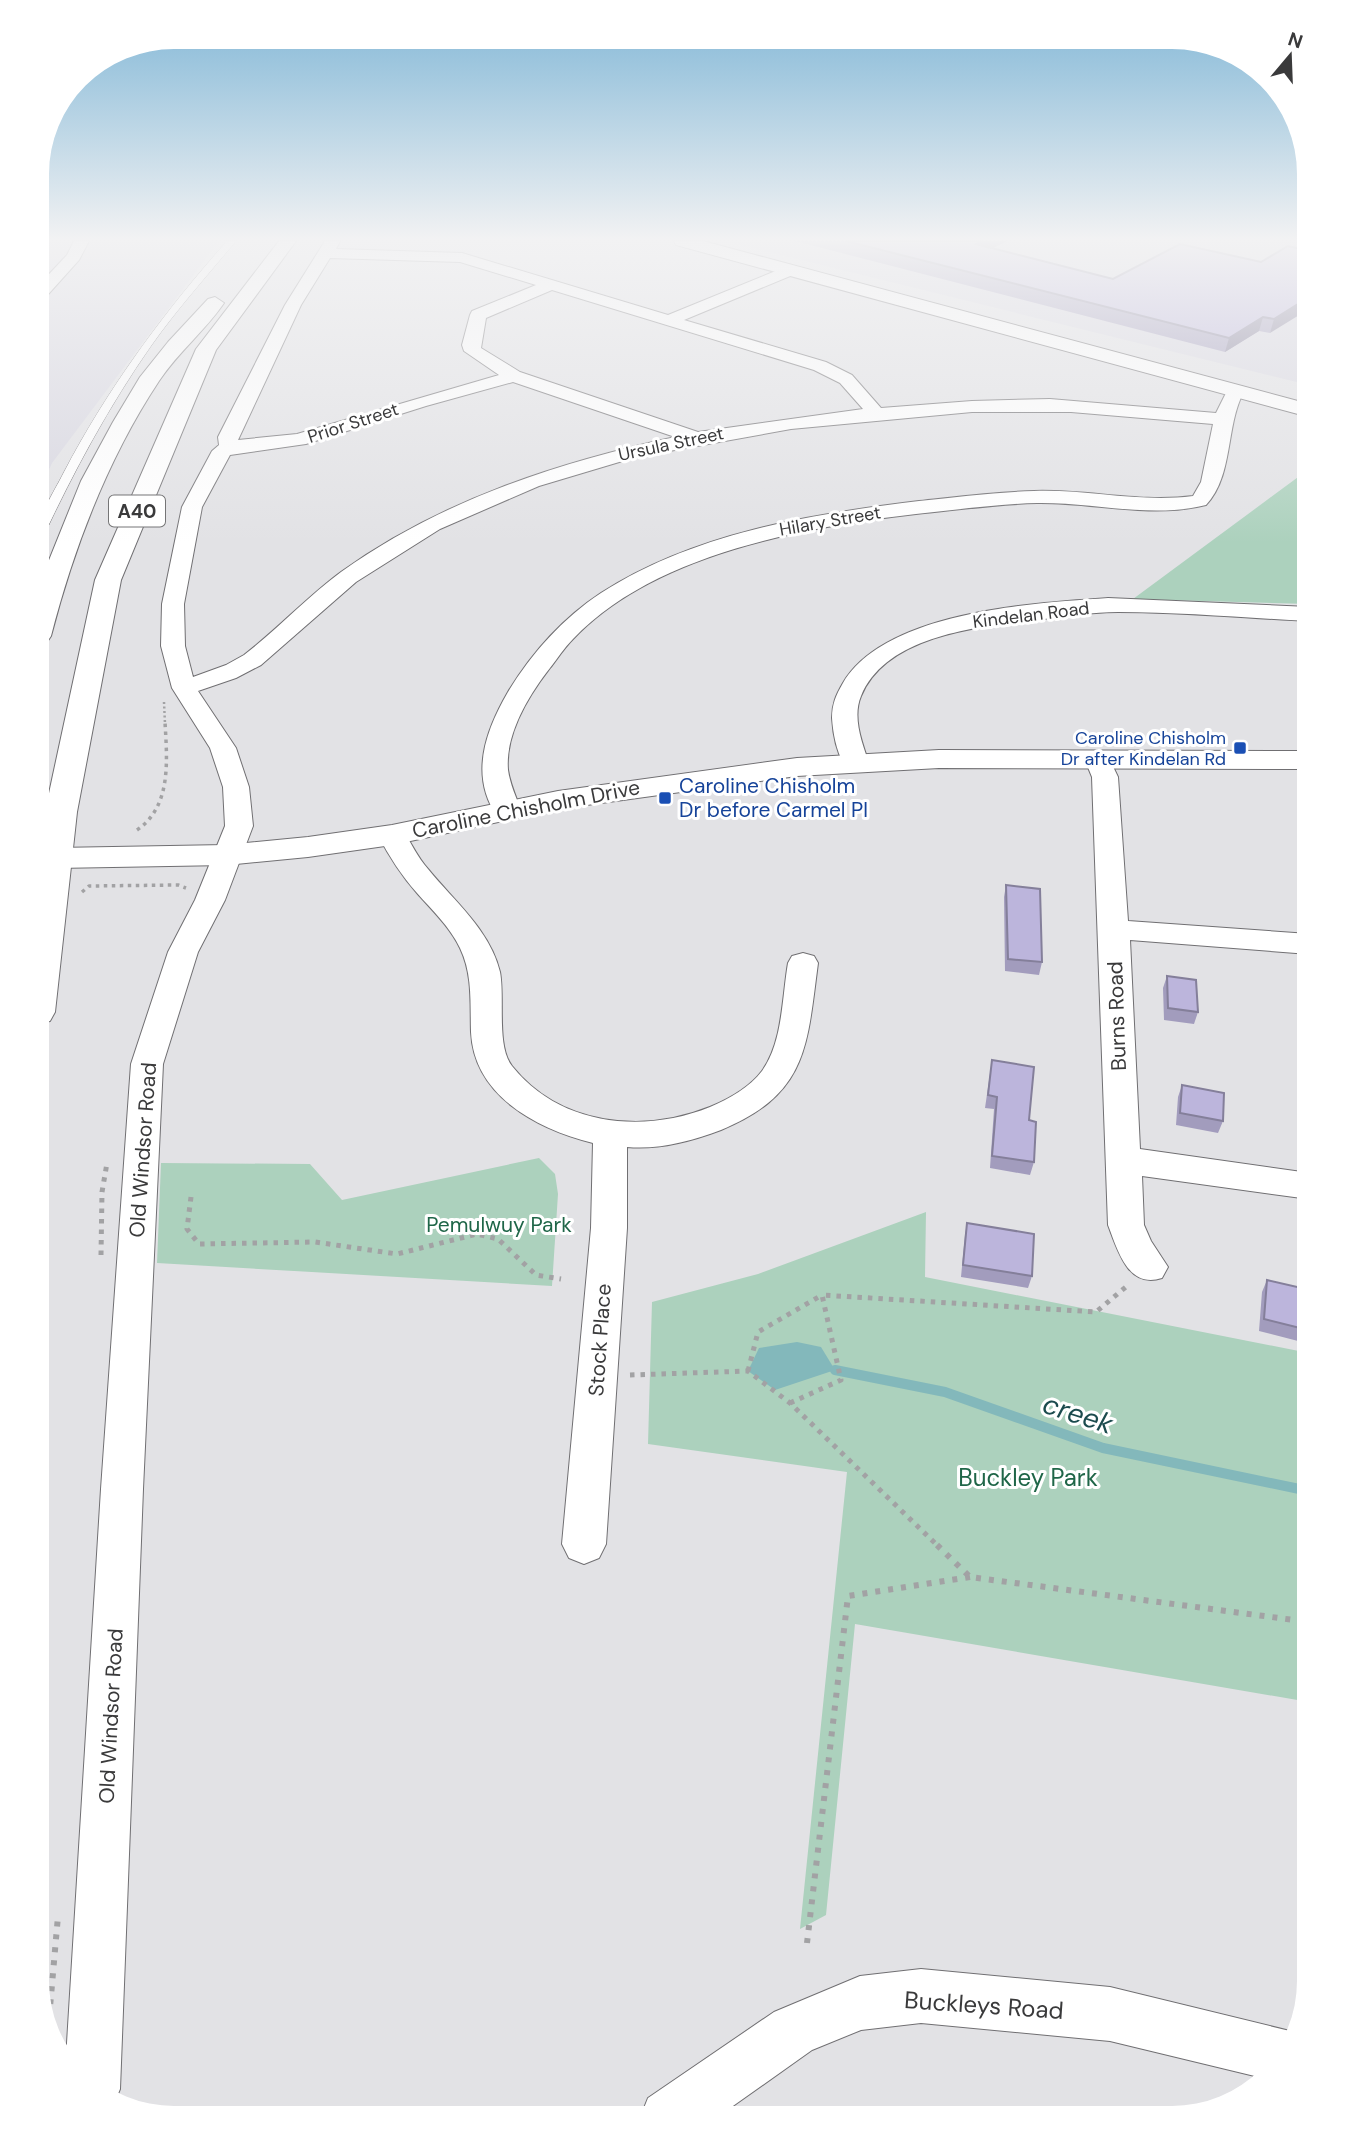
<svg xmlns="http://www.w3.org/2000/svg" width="1346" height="2155" viewBox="0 0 1346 2155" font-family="'DM Sans',sans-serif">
<rect width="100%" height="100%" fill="#e2e2e5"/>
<path fill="#d8d7e1" d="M 37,241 L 219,241 L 52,463 L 37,497 Z
M 724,241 L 1294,241 L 1309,247 L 1309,385 Z"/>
<path fill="#acd1bd" d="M 1309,469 L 1309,604 L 1133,599 Z
M 539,1158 L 555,1174 L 558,1194 L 552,1286 L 157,1263 L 161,1163 L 310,1164 L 342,1200 Z
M 926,1212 L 925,1277 L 1309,1353 L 1309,1702 L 855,1624 L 826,1915 L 800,1929 L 847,1472 L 648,1444 L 652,1302 L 758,1274 Z"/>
<path fill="#83b8bb" d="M 797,1342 L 821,1347 L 835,1370 L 775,1390 L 748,1371 L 759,1348 Z"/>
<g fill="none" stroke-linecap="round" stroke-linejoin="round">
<path stroke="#83b8bb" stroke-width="10" d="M 835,1370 L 945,1392 L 1103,1448 L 1309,1491"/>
<g stroke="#706f72" stroke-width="1">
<path id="lane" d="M 227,241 L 236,241 C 207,276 177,309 151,346 C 109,406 74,471 43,537 L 37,540 C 37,516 53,494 64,472 C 108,388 164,312 227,241 Z"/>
</g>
<g stroke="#706f72" stroke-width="2">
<path id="street" d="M 74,241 L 89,241 L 79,260 L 43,300 L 37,302 L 37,287 L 67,255 Z
M 325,241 L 340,241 L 336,249 L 462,253 L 668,315 L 783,268 L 795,268 L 797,271 L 795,274 L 684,320 L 826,362 L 852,375 L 881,408 L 972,401 L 1050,399 L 1216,413 L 1229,387 L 1235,386 L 1244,391 C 1225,427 1234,475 1206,505 C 1151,519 1093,502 1037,503 C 997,504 956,510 916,514 C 804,527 653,554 573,639 C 564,648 557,659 550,668 C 529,695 505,734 508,770 C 510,784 516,797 521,810 L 517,816 L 507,818 L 497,816 C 469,775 486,730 508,692 C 531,654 563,618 601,593 C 694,533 811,514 919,501 C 957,497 996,492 1034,491 C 1087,489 1140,503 1193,496 L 1201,482 L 1213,424 L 1071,412 L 972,412 L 791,429 L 636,457 L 539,486 L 440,529 L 356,582 L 261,665 L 236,678 L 198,691 L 236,748 L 249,787 L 253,826 L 225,900 L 198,952 L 163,1064 L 143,1489 L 120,2089 L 115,2101 L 98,2095 L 66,2059 L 101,1489 L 131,1064 L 168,952 L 195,900 L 225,826 L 223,787 L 210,748 L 172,688 L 161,646 L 162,604 L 182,507 L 212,451 L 219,445 L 218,437 L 285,305 ZM 330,258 L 460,262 L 536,285 L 472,311 L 470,315 L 462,345 L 464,351 L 499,375 L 297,434 L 238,440 L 301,305 ZM 552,290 L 814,370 L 840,383 L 863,409 L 698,432 L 520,372 L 481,348 L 486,318 ZM 513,382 L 675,437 C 556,463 440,501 341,572 C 307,597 278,629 244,655 L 226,665 L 193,677 L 185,646 L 184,604 L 202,507 L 230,455 L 306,444 L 426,406 Z
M 1108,598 L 1309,607 L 1309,621 C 1245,618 1182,612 1118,612 C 1093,612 1068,616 1044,619 C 985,626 887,633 861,696 C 852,717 862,743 869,763 L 865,769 L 856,771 L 847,769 C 837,755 833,734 832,718 C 832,704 836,695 843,683 C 885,612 1032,603 1108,598 Z
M 1098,752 L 1107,754 L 1118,777 L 1128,921 L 1309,934 L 1309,954 L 1130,940 L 1140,1149 L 1309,1173 L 1309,1199 L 1142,1176 L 1144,1225 L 1151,1241 L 1168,1267 L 1162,1278 C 1128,1289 1118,1251 1108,1225 L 1092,777 L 1085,760 L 1089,754 Z
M 392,827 L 402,829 C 411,842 417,857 428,869 C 454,901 490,930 500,972 C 505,998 496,1046 512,1066 C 560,1126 643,1134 710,1107 C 729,1099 750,1087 762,1071 C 783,1042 782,997 788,963 L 792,956 L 803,953 L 814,956 L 818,963 C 807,1046 808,1094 721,1130 C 692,1141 659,1150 627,1147 L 627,1228 L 606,1544 L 599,1558 L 584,1564 L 569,1558 L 562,1544 L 591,1228 L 593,1143 C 537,1129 474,1096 471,1032 C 470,1003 473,975 460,948 C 450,927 432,910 417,893 C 401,875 389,856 378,835 L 382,829 Z
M 921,1969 L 1110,1987 L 1294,2032 L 1286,2057 L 1263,2078 L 1110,2041 L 921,2023 L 861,2030 L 812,2050 L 716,2118 L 640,2118 L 648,2098 L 774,2012 L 860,1976 Z"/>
</g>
<g stroke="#706f72" stroke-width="2">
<path id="secondary" d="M 674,241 L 703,241 L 1309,404 L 1309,417 L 676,245 Z
M 939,750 L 1309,751 L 1309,769 L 939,768 L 797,776 L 558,809 L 392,845 L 308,857 L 226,865 L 56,868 L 44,865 L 40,858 L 44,851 L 56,848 L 226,845 L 308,837 L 392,825 L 558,791 L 797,758 Z"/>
</g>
<g stroke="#706f72" stroke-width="2">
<path id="highway" d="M 279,241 L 296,241 L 216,350 L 121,580 L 77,812 L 55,1012 L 50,1021 L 37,1024 L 37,874 L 45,812 L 95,580 L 196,349 Z
M 215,297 L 224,303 C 205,331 178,352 159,381 C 108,458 74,547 51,636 L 47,642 L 37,644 L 37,590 L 81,481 L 113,422 L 140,377 L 168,342 L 208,299 Z"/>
</g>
<path stroke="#a2a2a4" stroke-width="2.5" stroke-dasharray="2 2.5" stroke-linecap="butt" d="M 164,702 L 165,724"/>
<path stroke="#a2a2a4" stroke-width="3.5" stroke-dasharray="3.5 4.5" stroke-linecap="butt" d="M 137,830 C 172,806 167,760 165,722
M 82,892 L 89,886 L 178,885 L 186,888"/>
<path stroke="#a2a2a4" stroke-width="5" stroke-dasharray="4.5 6" stroke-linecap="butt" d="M 191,1197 L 187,1229 L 199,1244 L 315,1242 L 397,1254 L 477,1234 L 498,1239 L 536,1275 L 561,1279
M 101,1255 L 102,1192 L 107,1163
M 748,1371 L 758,1332 L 822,1295
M 630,1375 L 748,1371 L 790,1403 L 939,1547
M 790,1403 L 841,1380 L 822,1295 L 1096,1312 L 1127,1286"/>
<path stroke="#a2a2a4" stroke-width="6" stroke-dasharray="5 8" stroke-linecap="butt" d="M 937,1545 L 970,1577 L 1309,1622
M 807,1943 L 848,1596 L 970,1577
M 48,2030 L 58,1916"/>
<use href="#lane" fill="#fff" fill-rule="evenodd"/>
<use href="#street" fill="#fff" fill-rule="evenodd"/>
<use href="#secondary" fill="#fff" fill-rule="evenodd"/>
<use href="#highway" fill="#fff" fill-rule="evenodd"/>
</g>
<path fill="#a29cbd" d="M 795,241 L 1007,241 L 993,248 L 1113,279 L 1261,262 L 1309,251 L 1270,333 L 1259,331 L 1225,352 Z
M 1006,885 L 1042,962 L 1039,975 L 1005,971 L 1004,897 Z
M 1167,976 L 1198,1012 L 1194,1024 L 1164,1020 L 1163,988 Z
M 992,1060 L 1029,1120 L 1034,1162 L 1030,1175 L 990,1168 L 994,1109 L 985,1108 Z
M 1182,1085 L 1223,1121 L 1218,1133 L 1176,1125 L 1178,1097 Z
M 967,1223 L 1032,1276 L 1028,1288 L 961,1277 L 965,1235 Z
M 1267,1280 L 1304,1329 L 1298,1341 L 1259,1331 L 1262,1292 Z"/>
<path fill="#847f9a" d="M 981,241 L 1007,241 L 975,257 L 976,244 Z
M 1309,297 L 1309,309 L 1270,333 L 1274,319 Z
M 1263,317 L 1259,331 L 1225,352 L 1229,338 Z"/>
<path fill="#bcb5dc" stroke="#847f9a" stroke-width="2" d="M 846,241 L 981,241 L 976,244 L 1113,279 L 1180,244 L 1261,262 L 1288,246 L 1309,251 L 1309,297 L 1274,319 L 1263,317 L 1229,338 Z
M 1006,885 L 1040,889 L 1042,962 L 1008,959 Z
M 1167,976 L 1196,980 L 1198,1012 L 1168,1008 Z
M 992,1060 L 1034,1067 L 1029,1120 L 1036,1122 L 1034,1162 L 992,1156 L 997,1097 L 988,1095 Z
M 1182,1085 L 1224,1093 L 1223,1121 L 1180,1113 Z
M 967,1223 L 1034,1234 L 1032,1276 L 963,1265 Z
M 1267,1280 L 1306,1289 L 1304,1329 L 1264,1319 Z"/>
<linearGradient id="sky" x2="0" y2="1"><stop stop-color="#7fb6d6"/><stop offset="0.44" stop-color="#f2f2f3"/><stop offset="1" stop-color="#f2f2f3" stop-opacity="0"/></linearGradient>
<rect width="1346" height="543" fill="url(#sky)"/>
<g fill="#1a4fb4" stroke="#fff" stroke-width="2.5">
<rect x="1233" y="741" width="14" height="14" rx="3.5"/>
<rect x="658" y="791" width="14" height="14" rx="3.5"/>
</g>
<g text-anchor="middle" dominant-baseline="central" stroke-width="6" stroke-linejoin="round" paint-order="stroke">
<g font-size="18" fill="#3a3a3b" stroke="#fff">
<text transform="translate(353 423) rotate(-18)">Prior Street</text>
<text transform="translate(671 444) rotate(-12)">Ursula Street</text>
<text transform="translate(830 521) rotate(-10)">Hilary Street</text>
<text transform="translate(1031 615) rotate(-7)">Kindelan Road</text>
</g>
<g font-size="18" fill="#164399" stroke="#fff" text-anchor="end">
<text x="1226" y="738">Caroline Chisholm<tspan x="1226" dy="21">Dr after Kindelan Rd</tspan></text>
</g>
<rect fill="#fff" stroke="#757576" stroke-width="2" x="109" y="495.5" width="56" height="31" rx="5"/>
<g font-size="19" font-weight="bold" fill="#3a3a3b">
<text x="137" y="511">A40</text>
</g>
<g font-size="21" fill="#164399" stroke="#fff" text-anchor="start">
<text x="679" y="786">Caroline Chisholm<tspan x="679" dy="24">Dr before Carmel Pl</tspan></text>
</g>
<g font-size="21" fill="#3a3a3b" stroke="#fff">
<text transform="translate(526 809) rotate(-11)">Caroline Chisholm Drive</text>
<text transform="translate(1117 1016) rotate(-92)">Burns Road</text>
<text transform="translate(143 1150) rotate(-86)">Old Windsor Road</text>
<text transform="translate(600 1340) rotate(-86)">Stock Place</text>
<text transform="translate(111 1716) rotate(-87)">Old Windsor Road</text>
</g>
<g font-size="21" fill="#1f6648" stroke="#fff">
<text x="499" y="1225">Pemulwuy Park</text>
</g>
<g font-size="24" fill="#1f6648" stroke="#fff">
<text x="1028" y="1477">Buckley Park</text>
</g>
<g font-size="24" fill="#3a3a3b" stroke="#fff">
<text transform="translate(984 2005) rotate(4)">Buckleys Road</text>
</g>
<g font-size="28" font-style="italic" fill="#1b4b4e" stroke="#fff">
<text transform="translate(1078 1414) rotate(18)">creek</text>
</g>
</g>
<path d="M0 0H1346V2155H0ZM174 49H1172A125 125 0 0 1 1297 174V1981A125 125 0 0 1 1172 2106H174A125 125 0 0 1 49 1981V174A125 125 0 0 1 174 49Z" fill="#fff" fill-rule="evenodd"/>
<g transform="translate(1290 56) rotate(19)" stroke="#ffffff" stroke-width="5" paint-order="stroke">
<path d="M0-5L12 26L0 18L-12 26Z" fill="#3a3a3b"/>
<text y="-10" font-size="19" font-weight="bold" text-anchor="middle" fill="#3a3a3b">N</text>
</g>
</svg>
